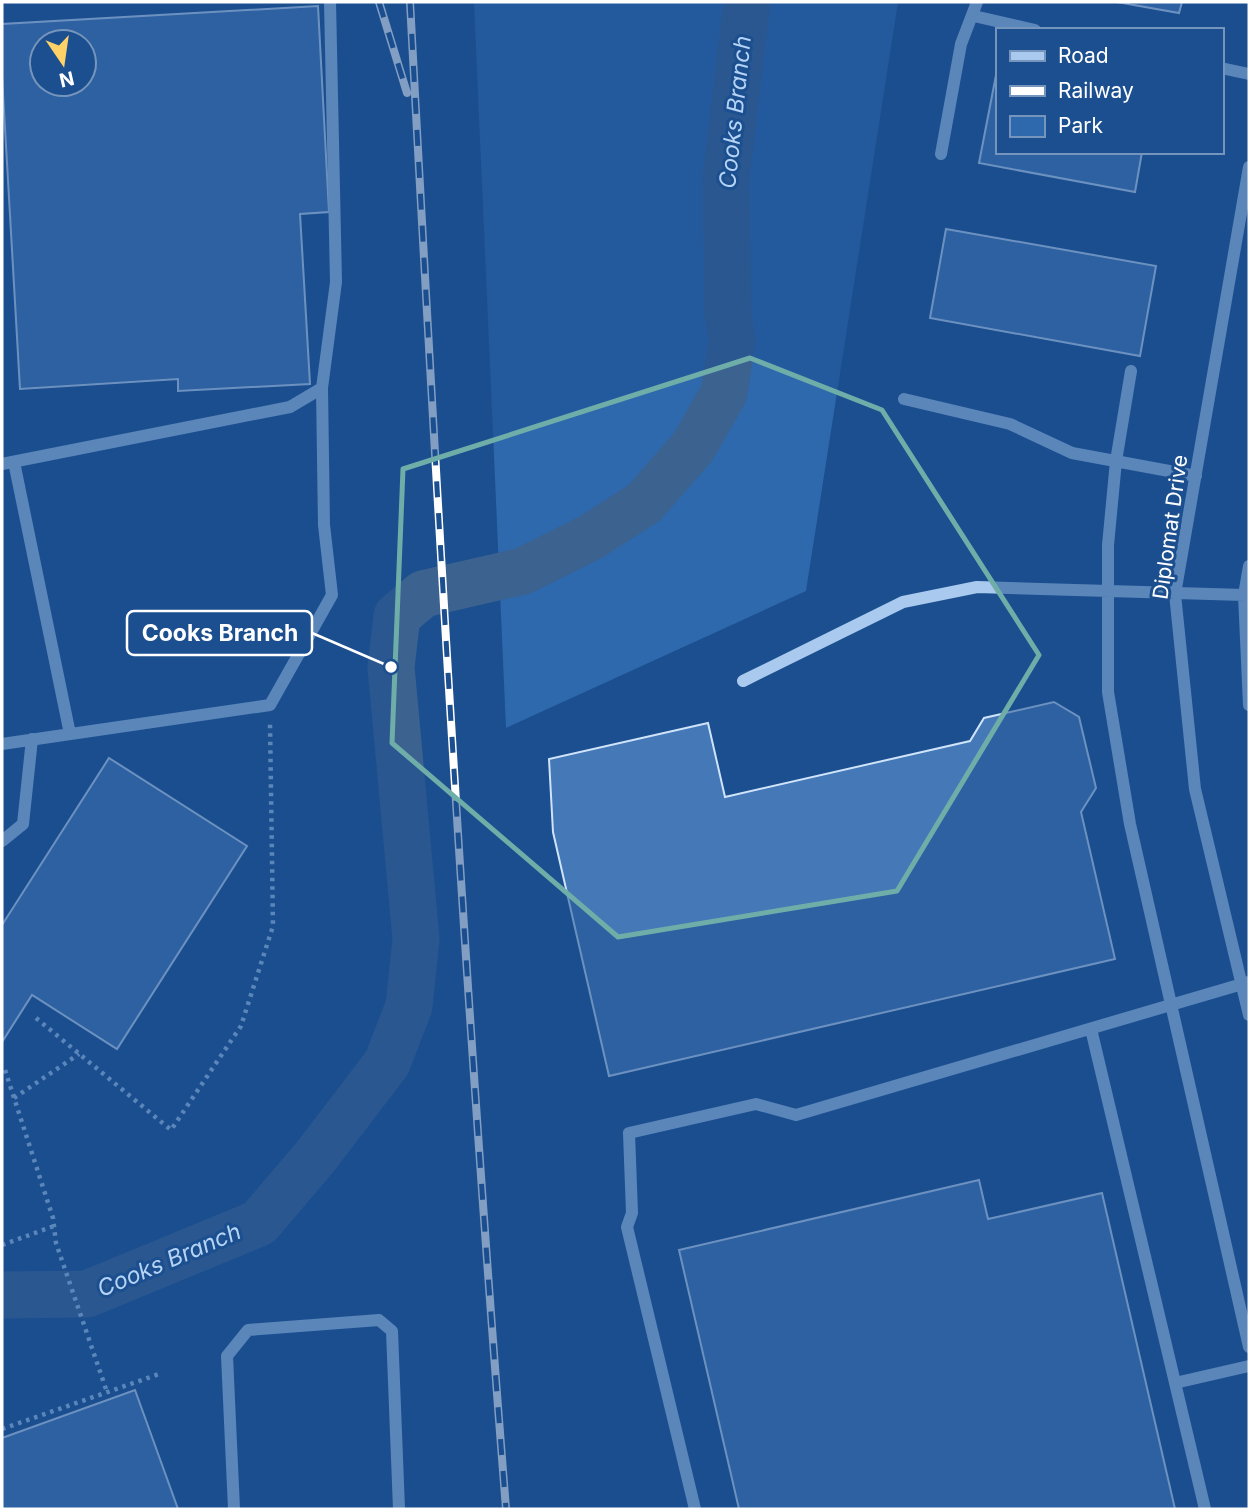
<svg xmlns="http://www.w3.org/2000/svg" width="1251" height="1511" viewBox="0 0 1251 1511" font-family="Inter,sans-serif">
<rect width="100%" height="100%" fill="#1b4f8f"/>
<path fill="#2e69ad" d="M 474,2 L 898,2 L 806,591 L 506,728 Z"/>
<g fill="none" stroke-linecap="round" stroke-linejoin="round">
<path stroke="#3c6290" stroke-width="47" d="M 2,1295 L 87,1294 L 259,1223 L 316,1156 L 387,1063 L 409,1006 L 416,939 L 391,667 L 397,616 L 423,594 L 523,571 L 591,537 L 644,503 L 693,447 L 724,393 L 732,341 L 728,315 L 726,178 L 747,2"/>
</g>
<path fill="#4478b7" stroke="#cfe3fa" stroke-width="2" fill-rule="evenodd" d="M 1117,2 L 1182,2 L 1179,13 Z
M 318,6 L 329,212 L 300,214 L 310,384 L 178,391 L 178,379 L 20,389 L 2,76 L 2,24 ZM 42,42 L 84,42 L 84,84 L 42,84 Z
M 997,70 L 997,152 L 1142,152 L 1135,192 L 979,163 Z
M 946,229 L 1156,266 L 1140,356 L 930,318 Z
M 1054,702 L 1079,717 L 1096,788 L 1081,812 L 1115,959 L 609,1076 L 553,832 L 549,759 L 708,723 L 725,797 L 970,741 L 984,718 Z
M 109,758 L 247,846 L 117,1049 L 32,995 L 2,1042 L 2,925 Z
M 979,1180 L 988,1219 L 1102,1193 L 1175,1509 L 739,1509 L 679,1250 Z
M 135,1390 L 178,1509 L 2,1509 L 2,1438 Z"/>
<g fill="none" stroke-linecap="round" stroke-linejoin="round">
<path stroke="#a9c9ee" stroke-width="4.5" stroke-dasharray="3.5 5" stroke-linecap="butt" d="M 36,1018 L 171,1130 L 241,1026 L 273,926 L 270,723
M 5,1070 L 53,1218 L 56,1243 L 107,1392
M 14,1098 L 79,1054
M 2,1245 L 54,1226
M 2,1429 L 162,1373"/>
<path stroke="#a9c9ee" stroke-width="12" d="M 974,16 L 1035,30
M 1221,68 L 1249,74
M 941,154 L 961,44 L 977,2
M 1249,167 L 1175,594 L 1195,789 L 1249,1015
M 1131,371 L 1116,461 L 1108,545 L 1108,692 L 1130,824 L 1249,1347
M 904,399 L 1010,424 L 1072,453 L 1196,476
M 14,462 L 70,734
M 2,464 L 290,407 L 322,388 L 336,282 L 330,2
M 1249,566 L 1244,595 L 1249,705
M 743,681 L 903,602 L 977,587 L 1244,595
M 2,744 L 270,705 L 332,595 L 324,525 L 322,388
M 2,841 L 23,824 L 32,739
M 1091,1029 L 1205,1509
M 1175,1383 L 1249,1366
M 234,1509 L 227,1356 L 248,1330 L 379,1320 L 392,1331 L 399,1509
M 695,1509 L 627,1227 L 632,1213 L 629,1133 L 756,1104 L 796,1115 L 1249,982"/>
<g stroke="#fff" stroke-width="8">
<path id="rail" d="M 379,2 L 407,93
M 410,2 C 437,505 466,1007 506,1509"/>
</g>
<use href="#rail" stroke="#1b4f8f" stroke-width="5" stroke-dasharray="16" stroke-linecap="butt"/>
</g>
<path d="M0 0H1251V1511H0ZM 750,358 L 882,410 L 1039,655 L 897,891 L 618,937 L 392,743 L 403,469 Z" fill="#1b4f8f" fill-opacity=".55" fill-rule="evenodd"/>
<path fill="none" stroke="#6fada8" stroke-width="5" stroke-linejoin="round" d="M 750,358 L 882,410 L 1039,655 L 897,891 L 618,937 L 392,743 L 403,469 Z"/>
<g text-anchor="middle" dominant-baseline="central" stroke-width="6" stroke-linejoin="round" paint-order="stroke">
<g font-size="21" fill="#fff" stroke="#1b4f8f">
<text transform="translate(1170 527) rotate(-82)">Diplomat Drive</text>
</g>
<g font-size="23" font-style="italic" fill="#b5d3f5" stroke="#1b4f8f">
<text transform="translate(735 112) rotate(-84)">Cooks Branch</text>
<text transform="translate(169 1260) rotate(-23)">Cooks Branch</text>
</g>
</g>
<path fill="none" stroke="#fff" stroke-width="2.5" d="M391 667L312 633"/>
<circle fill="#fff" stroke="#1b4f8f" stroke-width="2.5" cx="391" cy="667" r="7"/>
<rect fill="#1b4f8f" stroke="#fff" stroke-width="2.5" x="127" y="611" width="185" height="44" rx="7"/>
<g font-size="23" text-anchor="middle" font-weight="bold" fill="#fff">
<text x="220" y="641">Cooks Branch</text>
</g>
<rect width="1251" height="1511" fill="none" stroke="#ffffff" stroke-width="7"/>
<rect x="996" y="28" width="228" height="126" fill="#1b4f8f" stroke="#7695bc" stroke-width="2"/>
<rect x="1010" y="51" width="35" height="10" fill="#a9c9ee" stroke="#7695bc" stroke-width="2"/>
<text x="1058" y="63" font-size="21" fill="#ffffff">Road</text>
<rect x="1010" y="86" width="35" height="10" fill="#ffffff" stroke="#7695bc" stroke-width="2"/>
<text x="1058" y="98" font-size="21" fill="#ffffff">Railway</text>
<rect x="1010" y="116" width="35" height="21" fill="#2e69ad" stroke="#7695bc" stroke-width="2"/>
<text x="1058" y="133" font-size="21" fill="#ffffff">Park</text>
<g transform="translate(63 63) rotate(167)"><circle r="33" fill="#1b4f8f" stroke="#7695bc" stroke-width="2"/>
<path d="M0-5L12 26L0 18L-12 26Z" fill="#ffd166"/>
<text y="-10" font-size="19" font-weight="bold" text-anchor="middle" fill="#ffffff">N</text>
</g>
</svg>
